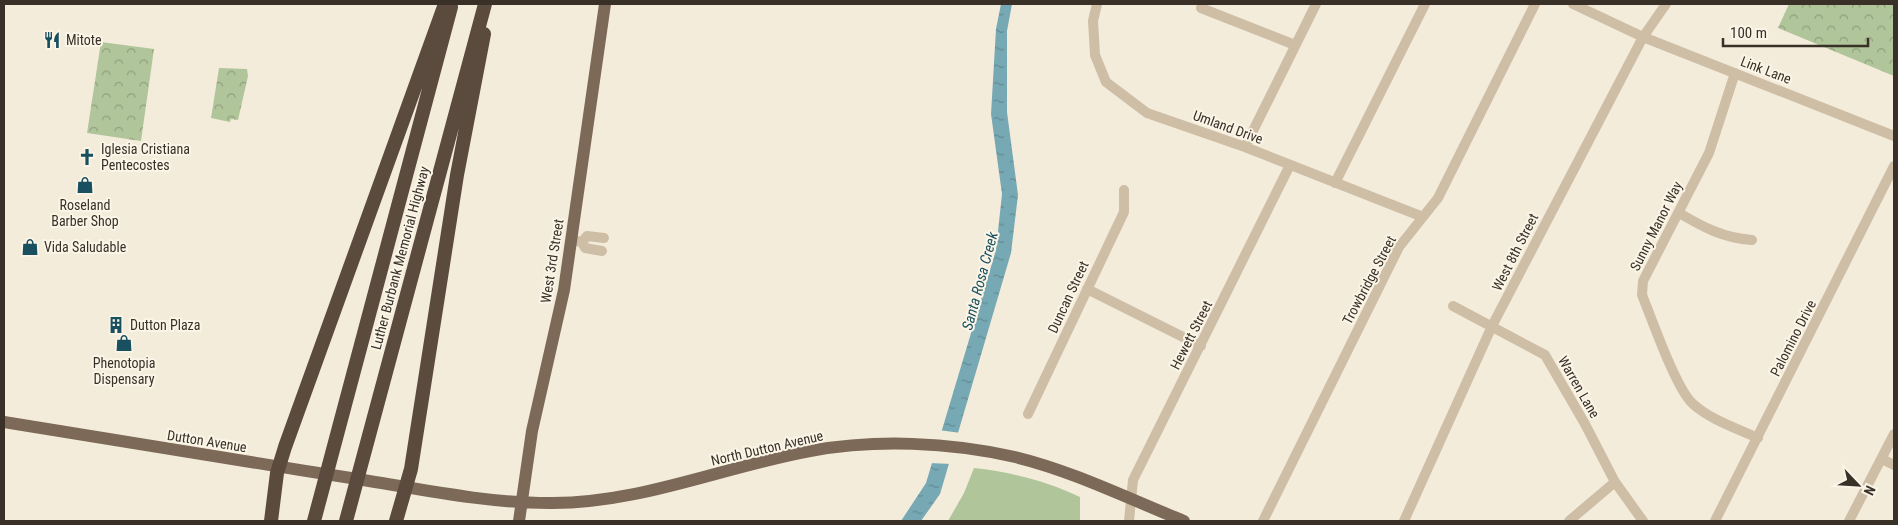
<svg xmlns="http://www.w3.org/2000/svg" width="1898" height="525" viewBox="0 0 1898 525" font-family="'Roboto Condensed',sans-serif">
<defs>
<pattern id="park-crowns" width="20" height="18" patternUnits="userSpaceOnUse" patternTransform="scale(1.25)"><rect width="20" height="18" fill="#b0c59a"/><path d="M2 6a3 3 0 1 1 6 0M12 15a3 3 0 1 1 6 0" fill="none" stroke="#90a07e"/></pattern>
<pattern id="water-ripples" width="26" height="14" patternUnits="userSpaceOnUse" patternTransform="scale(1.25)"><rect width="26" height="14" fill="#77a9b4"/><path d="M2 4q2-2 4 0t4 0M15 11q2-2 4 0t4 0" fill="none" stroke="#638a92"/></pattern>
</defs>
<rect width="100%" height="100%" fill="#f4ecdb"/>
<path fill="#b0c59a" d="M 974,468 C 1011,472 1047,481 1080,497 L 1080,521 L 948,521 L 964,493 Z"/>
<path fill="url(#park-crowns)" d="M 1789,4 L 1894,4 L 1894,76 L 1778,28 Z
M 101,42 L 154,49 L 141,141 L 87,133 Z
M 219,68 L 247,69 L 248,76 L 238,120 L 231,119 L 230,122 L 211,118 Z"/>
<path fill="url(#water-ripples)" d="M 1001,4 L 1012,4 L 1007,31 L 1007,112 L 1018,195 L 1011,253 L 940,494 L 921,521 L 901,521 L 926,483 L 996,250 L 1002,194 L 991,114 L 996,29 Z"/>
<path fill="#f4ecdb" d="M 938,430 L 961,433 L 952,464 L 929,463 Z"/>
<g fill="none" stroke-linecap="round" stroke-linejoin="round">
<path stroke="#cebea6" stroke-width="10" d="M 1097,4 L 1093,21 L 1095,55 L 1106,82 L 1147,113 L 1245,147 L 1423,217
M 1203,4 L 1201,8 L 1295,45
M 1573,4 L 1643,37 L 1894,136
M 1735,73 L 1709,153 L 1643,281 L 1642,295 C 1652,319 1676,389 1693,404 C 1711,420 1736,428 1758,438
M 1245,147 L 1316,4
M 1335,183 L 1425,4
M 1679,213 C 1703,227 1723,238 1752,240
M 571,240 L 582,242 L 585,248 L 602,251
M 582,242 L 587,236 L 604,238
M 1087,289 L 1201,346
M 1453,306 L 1545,355 L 1585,424 L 1615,482 L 1643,521
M 1028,414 L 1124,212 L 1124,190
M 1882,459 L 1894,465
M 1129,521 L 1133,480 L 1290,165
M 1263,521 L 1399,247 L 1438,198 L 1535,4
M 1404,521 L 1492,326 L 1643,37 L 1666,4
M 1569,521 L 1615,482
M 1715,521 L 1894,166
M 1849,521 L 1894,434"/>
<path stroke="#7d6957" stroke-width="12" d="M 4,422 C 119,441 235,460 351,478 C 416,488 483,503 549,503 C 639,504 722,467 810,451 C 876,439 949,442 1015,457 C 1073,471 1129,499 1184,521
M 519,521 L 532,431 L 564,290 L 605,4"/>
<path stroke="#5b4b3e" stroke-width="14" d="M 271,521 L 277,473 L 285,447 L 445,4
M 314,521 L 451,7
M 346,521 L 485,4
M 396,521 L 411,469 L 457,175 L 484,34"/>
</g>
<defs>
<g id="restaurant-bare" transform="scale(1.35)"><path d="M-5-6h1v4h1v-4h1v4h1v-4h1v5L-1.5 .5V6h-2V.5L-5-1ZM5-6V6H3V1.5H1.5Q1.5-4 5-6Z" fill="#19505f" stroke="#fbf5e8" stroke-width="2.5" paint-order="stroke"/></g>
<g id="church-bare" transform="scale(1.35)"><path d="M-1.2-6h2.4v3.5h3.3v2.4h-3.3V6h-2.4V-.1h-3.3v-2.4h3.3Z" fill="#19505f" stroke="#fbf5e8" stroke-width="2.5" paint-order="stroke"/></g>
<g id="shop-bare" transform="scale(1.35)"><path d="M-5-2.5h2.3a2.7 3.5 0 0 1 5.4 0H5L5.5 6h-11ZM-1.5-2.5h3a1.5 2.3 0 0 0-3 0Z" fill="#19505f" stroke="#fbf5e8" stroke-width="2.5" paint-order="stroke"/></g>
<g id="building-bare" transform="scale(1.35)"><path d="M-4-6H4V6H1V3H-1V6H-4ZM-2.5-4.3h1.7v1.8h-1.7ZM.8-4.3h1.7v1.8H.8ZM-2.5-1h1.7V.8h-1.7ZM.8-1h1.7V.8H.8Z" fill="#19505f" stroke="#fbf5e8" stroke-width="2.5" paint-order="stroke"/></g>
</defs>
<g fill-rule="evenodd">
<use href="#restaurant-bare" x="52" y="40"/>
<use href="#church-bare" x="87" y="157"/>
<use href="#shop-bare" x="85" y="185"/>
<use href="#shop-bare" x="30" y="247"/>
<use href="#building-bare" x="116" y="325"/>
<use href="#shop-bare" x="124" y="343"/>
</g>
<g text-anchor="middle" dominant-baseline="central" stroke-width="4" stroke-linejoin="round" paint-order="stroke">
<g font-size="14" fill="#393027" stroke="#fbf5e8" text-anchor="start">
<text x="66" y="40">Mitote</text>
<text x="101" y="149">Iglesia Cristiana<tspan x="101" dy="16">Pentecostes</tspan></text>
<text x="85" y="205" text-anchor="middle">Roseland<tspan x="85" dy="16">Barber Shop</tspan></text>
<text x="44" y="247">Vida Saludable</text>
<text x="130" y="325">Dutton Plaza</text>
<text x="124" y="363" text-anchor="middle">Phenotopia<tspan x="124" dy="16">Dispensary</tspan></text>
</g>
<g font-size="14" fill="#393027" stroke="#fbf5e8">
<text transform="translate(1766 70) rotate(21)">Link Lane</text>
<text transform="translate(1228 127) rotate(20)">Umland Drive</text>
<text transform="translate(1656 226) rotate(-63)">Sunny Manor Way</text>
<text transform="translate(1515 252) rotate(-63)">West 8th Street</text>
<text transform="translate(400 258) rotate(-75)">Luther Burbank Memorial Highway</text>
<text transform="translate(552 261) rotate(-81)">West 3rd Street</text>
<text transform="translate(1369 280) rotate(-62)">Trowbridge Street</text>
<text transform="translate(1068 297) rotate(-65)">Duncan Street</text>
<text transform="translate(1191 335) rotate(-63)">Hewett Street</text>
<text transform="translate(1793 338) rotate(-63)">Palomino Drive</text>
<text transform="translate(1579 387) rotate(60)">Warren Lane</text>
<text transform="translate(207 441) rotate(9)">Dutton Avenue</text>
<text transform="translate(767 448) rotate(-13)">North Dutton Avenue</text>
</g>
<g font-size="15" font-style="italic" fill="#19505f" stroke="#fbf5e8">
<text transform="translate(980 281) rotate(-75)">Santa Rosa Creek</text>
</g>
</g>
<rect width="1898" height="525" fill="none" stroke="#393027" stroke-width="10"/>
<g transform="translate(1858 485) rotate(115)" stroke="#fbf5e8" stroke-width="4" paint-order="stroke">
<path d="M0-4L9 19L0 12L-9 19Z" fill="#393027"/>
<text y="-8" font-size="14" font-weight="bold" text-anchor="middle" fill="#393027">N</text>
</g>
<path d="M1723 38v8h145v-8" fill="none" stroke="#393027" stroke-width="2.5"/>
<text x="1730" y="38" font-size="15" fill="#393027" stroke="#fbf5e8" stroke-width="4" paint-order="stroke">100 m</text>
</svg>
